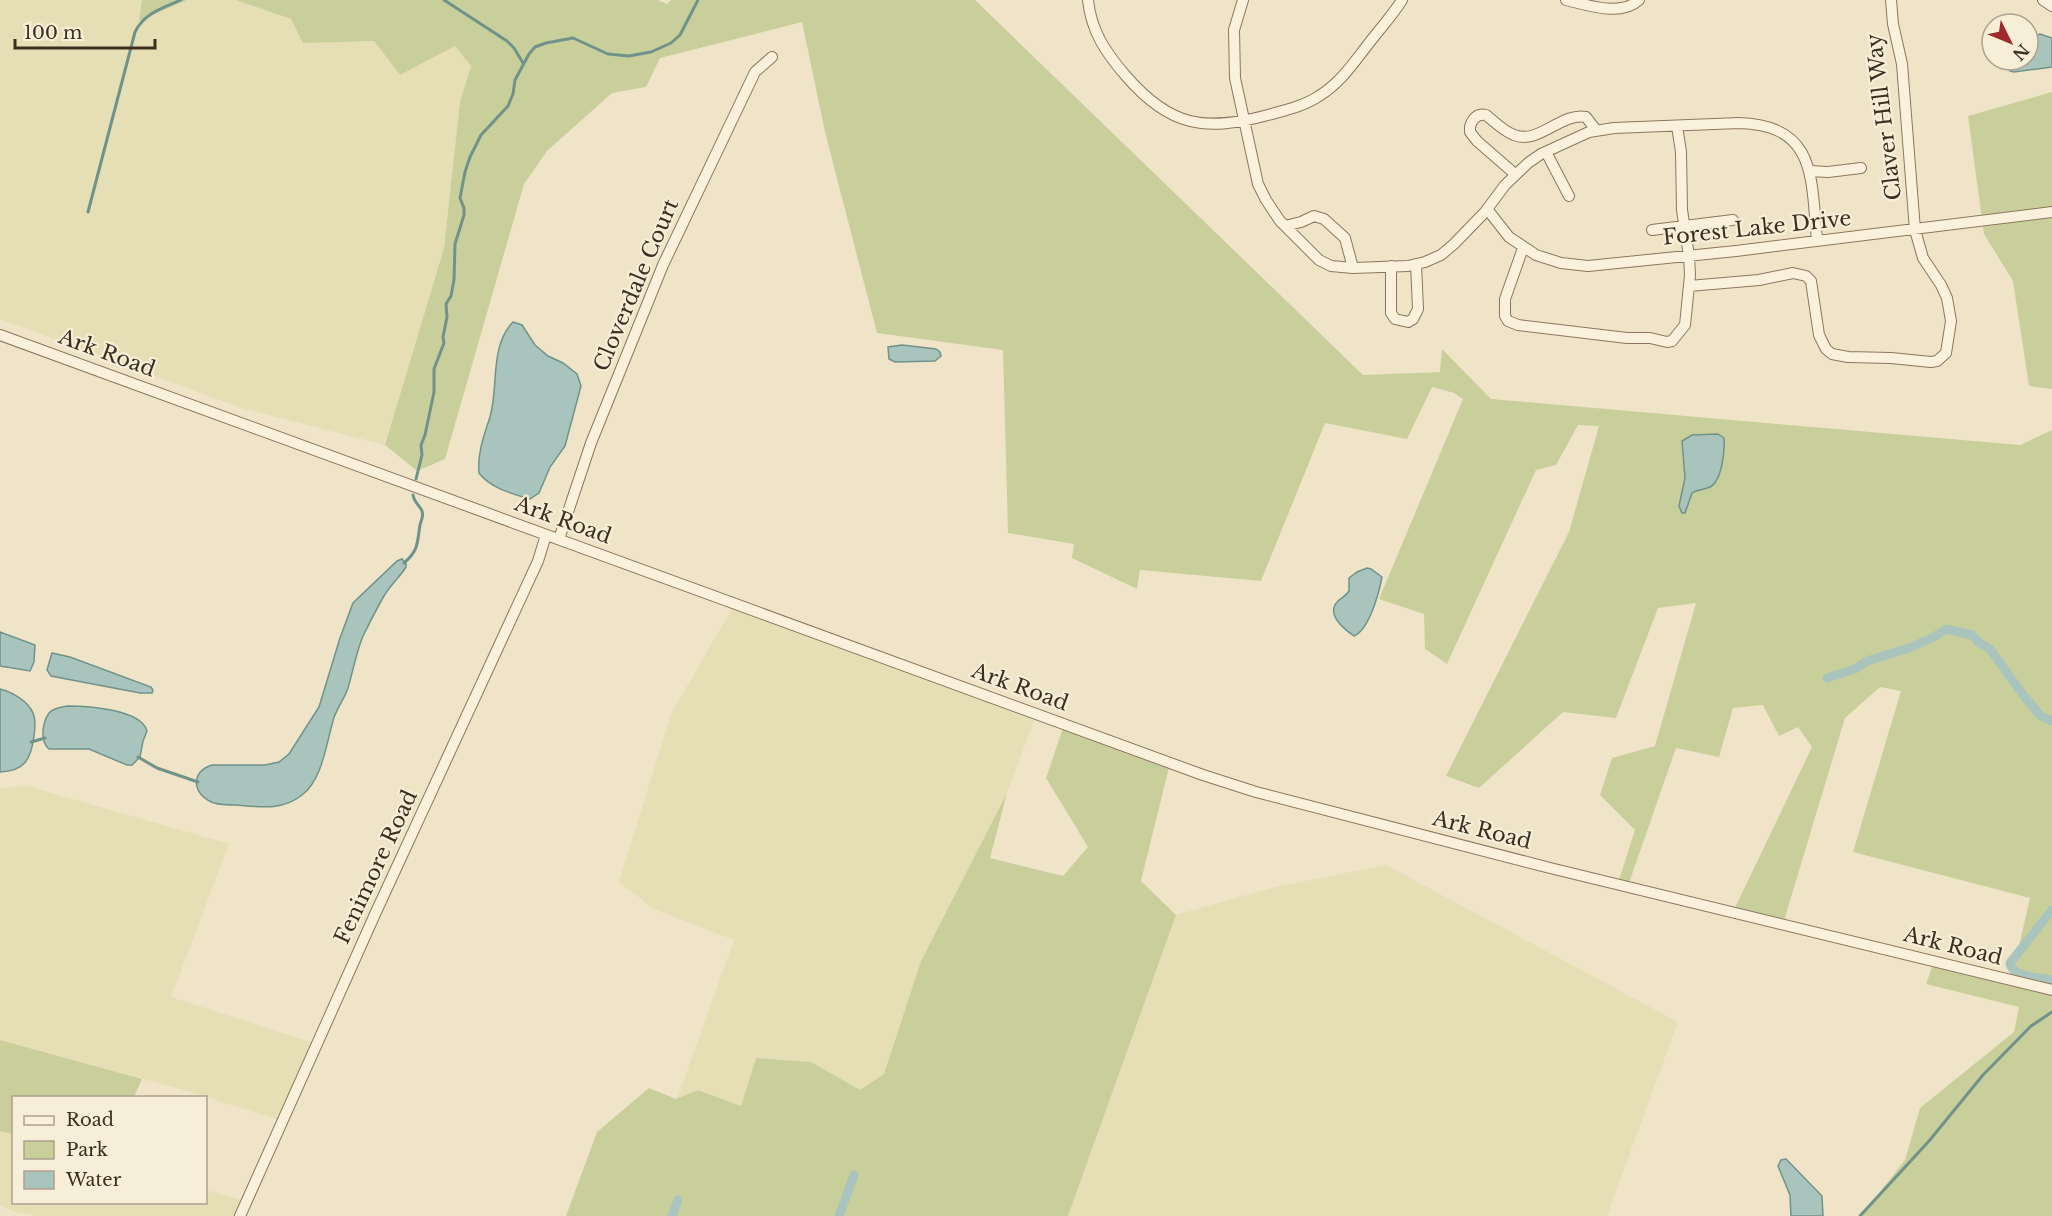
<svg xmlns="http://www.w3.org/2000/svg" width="2052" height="1216" viewBox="0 0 2052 1216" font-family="'Libre Baskerville',serif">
<rect width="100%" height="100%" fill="#f0e4c8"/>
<path fill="#e6deb5" d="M 0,0 L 142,0 L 139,21 L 187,0 L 236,0 L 291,19 L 303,43 L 374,41 L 400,75 L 455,46 L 471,66 L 460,102 L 444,248 L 385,445 L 241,408 L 0,319 Z
M 734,605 L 1036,715 L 1007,793 L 921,961 L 884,1074 L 860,1090 L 811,1062 L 756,1058 L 741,1106 L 698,1090 L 677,1099 L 734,940 L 654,909 L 619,882 L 671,714 Z
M 27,786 L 229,844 L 171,997 L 313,1043 L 279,1120 L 191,1092 L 0,1040 L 0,788 Z
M 1386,865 L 1678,1022 L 1607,1216 L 1068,1216 L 1176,915 L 1275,887 Z
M 0,1131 L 13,1134 L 14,1202 L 206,1202 L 206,1190 L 241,1200 L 234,1216 L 37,1216 L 15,1212 L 0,1206 Z"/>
<path fill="#c9cf9b" d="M 142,0 L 187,0 L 139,21 Z
M 236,0 L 658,0 L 667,4 L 671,0 L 975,0 L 1363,375 L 1440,372 L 1442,349 L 1491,399 L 2020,445 L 2052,430 L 2052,1216 L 1861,1216 L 1905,1160 L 1920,1108 L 2014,1032 L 2019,1007 L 1926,984 L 1934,962 L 2011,981 L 2030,898 L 1853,852 L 1901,691 L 1880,687 L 1845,718 L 1783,924 L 1733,912 L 1812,747 L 1798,727 L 1779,736 L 1763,705 L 1733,708 L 1719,757 L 1676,748 L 1628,886 L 1618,883 L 1635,830 L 1600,795 L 1612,758 L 1655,746 L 1696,603 L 1658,608 L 1616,718 L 1563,712 L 1479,788 L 1446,776 L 1569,532 L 1599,426 L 1578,425 L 1556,465 L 1536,470 L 1447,664 L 1425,649 L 1424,614 L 1379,599 L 1463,399 L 1454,393 L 1432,387 L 1407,439 L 1325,423 L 1261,581 L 1140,570 L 1137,589 L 1072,558 L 1074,544 L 1008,533 L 1003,350 L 877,333 L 825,132 L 802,22 L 660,58 L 646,87 L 612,93 L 547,151 L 524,184 L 445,459 L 417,471 L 385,445 L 444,248 L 460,102 L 471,66 L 455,46 L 400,75 L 374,41 L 303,43 L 291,19 Z
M 2052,92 L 2052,389 L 2029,386 L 2013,281 L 1984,234 L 1968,116 Z
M 1065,722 L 1171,759 L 1141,881 L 1176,915 L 1068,1216 L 566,1216 L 597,1132 L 649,1088 L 676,1099 L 698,1090 L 741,1106 L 756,1058 L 811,1062 L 860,1090 L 884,1074 L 921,961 L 1007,793 L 990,858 L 1063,876 L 1088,847 L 1046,778 Z
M 0,1040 L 142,1079 L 134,1097 L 14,1098 L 13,1134 L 0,1131 Z"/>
<path fill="#a9c4bc" stroke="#6f938a" stroke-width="1.5" d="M 2040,34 L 2052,38 L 2052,67 L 2014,72 L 2010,71 L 2006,66 L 2007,60 L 2028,60 L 2028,38 Z
M 513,322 L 522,325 L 535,345 L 548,356 L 563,363 L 577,374 L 581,386 L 565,446 L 550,467 L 539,493 L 530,499 C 513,494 490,488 479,473 C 477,454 484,435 490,417 C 499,387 489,347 513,322 Z
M 902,345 L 936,349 L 940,352 L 941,356 L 935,361 L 895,362 L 889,359 L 888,347 Z
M 1718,434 L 1724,438 C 1725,450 1722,481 1710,487 C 1704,490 1698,489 1692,493 L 1685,513 L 1682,513 L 1679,506 L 1685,478 L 1682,441 L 1692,435 Z
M 402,559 L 406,563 L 406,567 C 400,577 390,585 384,596 C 377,608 370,622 363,636 C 356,653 353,671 348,688 C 344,700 336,709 333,721 C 326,745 322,780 302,795 C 282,811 260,807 236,805 C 229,805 221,805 214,803 C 193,796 189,772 212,765 L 265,765 L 279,762 L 289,754 L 319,707 L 340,638 L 353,603 L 397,561 Z
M 1367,568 L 1371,569 L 1382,577 C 1379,593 1369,630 1354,636 C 1344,629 1325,614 1338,601 C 1342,597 1346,596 1349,591 L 1349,578 L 1357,572 Z
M 0,632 L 35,645 L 34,662 L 30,671 L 0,666 Z
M 52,653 L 70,657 L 151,687 L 153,690 L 152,693 L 140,693 L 51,676 L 47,670 Z
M 0,689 C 12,692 28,701 33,713 C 36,720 35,729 34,736 C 31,759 25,771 0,772 Z
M 67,706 C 87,706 141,709 147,731 L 143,741 L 140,757 L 132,765 L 127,765 L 89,749 L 49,749 C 40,742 42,723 49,713 C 53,708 61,707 67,706 Z
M 1786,1159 L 1822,1196 L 1823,1216 L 1791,1216 L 1790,1195 L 1778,1166 L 1781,1160 Z"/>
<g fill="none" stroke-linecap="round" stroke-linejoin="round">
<path stroke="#6f938a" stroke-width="3" d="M 444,0 L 507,41 L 514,48 L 523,63
M 88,212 L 135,32 C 144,13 163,8 181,0
M 416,479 L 422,455 L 421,445 L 425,435 L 434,392 L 434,369 L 444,343 L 443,337 L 447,317 L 446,304 L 451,296 L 454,280 L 455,244 L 464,215 L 464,208 L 460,198 L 465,172 L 470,157 L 481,135 L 508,106 L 513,94 L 515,80 L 529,54 L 535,47 L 546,43 L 573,38 L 608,54 L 629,56 L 651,52 L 671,43 L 680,35 L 698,0
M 404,563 C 419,550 417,543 420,525 C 421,520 424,517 422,511 C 419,504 414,503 413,495
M 31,742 L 45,738
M 138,757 L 157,768 L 198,782
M 1860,1216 L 1929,1141 L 1983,1075 L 2031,1026 L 2052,1012"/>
<path stroke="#a9c4bc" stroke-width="9" d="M 1827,678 L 1855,669 L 1867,661 L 1909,648 L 1934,637 L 1946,629 L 1972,635 L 1978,642 L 1990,649 L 2023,695 L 2041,716 L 2052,721
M 2052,910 L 2010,963 C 2011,977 2040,978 2052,980
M 672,1216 L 678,1200
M 839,1216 L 854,1175"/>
<g stroke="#8d765c" stroke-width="12">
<path id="minor" d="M 1088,0 C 1091,31 1106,53 1126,76 C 1170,127 1205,132 1268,115 C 1286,110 1304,106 1319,96 C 1339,84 1352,65 1366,47 C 1378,31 1392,16 1402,0
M 1243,0 L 1234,30 L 1235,78 L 1258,184 L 1266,200 L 1280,221 L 1319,260 L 1331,266 L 1353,268 L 1408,266 L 1425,262 L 1441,255 L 1454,244 L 1485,212 L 1505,185 L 1528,163 L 1541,154 L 1589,132 L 1614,128 L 1739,123 C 1817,125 1811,179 1817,240
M 1566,0 C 1588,5 1620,17 1639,0
M 2043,0 L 2052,6
M 1546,152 L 1569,196
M 1809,171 L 1828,172 L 1861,168
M 1515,174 L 1477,141 L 1470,132 L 1470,127 C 1472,119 1477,113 1486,115 C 1495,122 1503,131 1514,135 C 1539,145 1561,112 1586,117 L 1596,130
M 1487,209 L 1509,237 L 1536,255 L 1561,263 L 1588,266 L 1736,251 L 2052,212
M 1285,226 L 1301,222 L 1314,216 L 1324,219 L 1345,238 L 1353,268
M 1652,230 L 1733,220
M 1523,248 L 1505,299 L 1505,316 L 1508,321 L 1518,325 L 1627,338 L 1650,338 L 1667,342 L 1672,341 L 1685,325 L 1690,275 L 1689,256 L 1682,210 L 1681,152 L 1677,126
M 1391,266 L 1391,313 L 1395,319 L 1408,322 L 1413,319 L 1418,309 L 1416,264
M 1689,286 L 1759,280 L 1793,273 L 1806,276 L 1811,281 L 1819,335 L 1826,349 L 1832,354 L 1848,357 L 1891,358 L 1931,362 L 1937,361 L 1946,353 L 1951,321 L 1947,298 L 1941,285 L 1923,258 L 1915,230 L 1902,64 L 1893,24 L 1891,0
M 0,335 L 1203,775 L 1256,792 L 1550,868 L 2052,990
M 559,539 L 591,443 L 663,265 L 755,72 L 772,57
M 240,1216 L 376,912 L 538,561 L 546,535"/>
</g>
<use href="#minor" stroke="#faf1dc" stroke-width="10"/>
</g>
<g text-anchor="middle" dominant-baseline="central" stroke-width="4.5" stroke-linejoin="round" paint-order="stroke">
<g font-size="21" fill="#3d2e20" stroke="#f7eed8">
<text transform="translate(1884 117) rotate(-97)">Claver Hill Way</text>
<text transform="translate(1757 228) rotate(-6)">Forest Lake Drive</text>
<text transform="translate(636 285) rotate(-67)">Cloverdale Court</text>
<text transform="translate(107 353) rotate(20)">Ark Road</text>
<text transform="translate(563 520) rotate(20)">Ark Road</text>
<text transform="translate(1020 687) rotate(20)">Ark Road</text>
<text transform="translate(1482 830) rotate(14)">Ark Road</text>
<text transform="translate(376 867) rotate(-65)">Fenimore Road</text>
<text transform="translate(1953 946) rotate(14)">Ark Road</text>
</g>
</g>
<rect x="12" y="1096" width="195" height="108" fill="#f7eed8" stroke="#ada18e" stroke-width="1.5"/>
<rect x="24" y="1116" width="30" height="9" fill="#faf1dc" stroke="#ada18e" stroke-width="1.5"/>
<text x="66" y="1126" font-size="18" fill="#3d2e20">Road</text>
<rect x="24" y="1141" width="30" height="18" fill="#c9cf9b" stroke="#ada18e" stroke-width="1.5"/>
<text x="66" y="1156" font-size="18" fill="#3d2e20">Park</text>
<rect x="24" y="1171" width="30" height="18" fill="#a9c4bc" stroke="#ada18e" stroke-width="1.5"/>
<text x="66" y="1186" font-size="18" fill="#3d2e20">Water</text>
<g transform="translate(2010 42) rotate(133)"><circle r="28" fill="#f7eed8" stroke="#ada18e" stroke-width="1.5"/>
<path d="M0-4.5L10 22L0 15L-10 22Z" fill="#9e2a2b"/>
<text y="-9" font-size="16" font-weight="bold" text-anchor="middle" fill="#3d2e20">N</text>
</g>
<path d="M15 39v9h140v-9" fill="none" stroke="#3d2e20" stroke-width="3"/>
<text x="24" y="39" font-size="18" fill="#3d2e20" stroke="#f7eed8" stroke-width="4.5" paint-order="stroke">100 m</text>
</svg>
